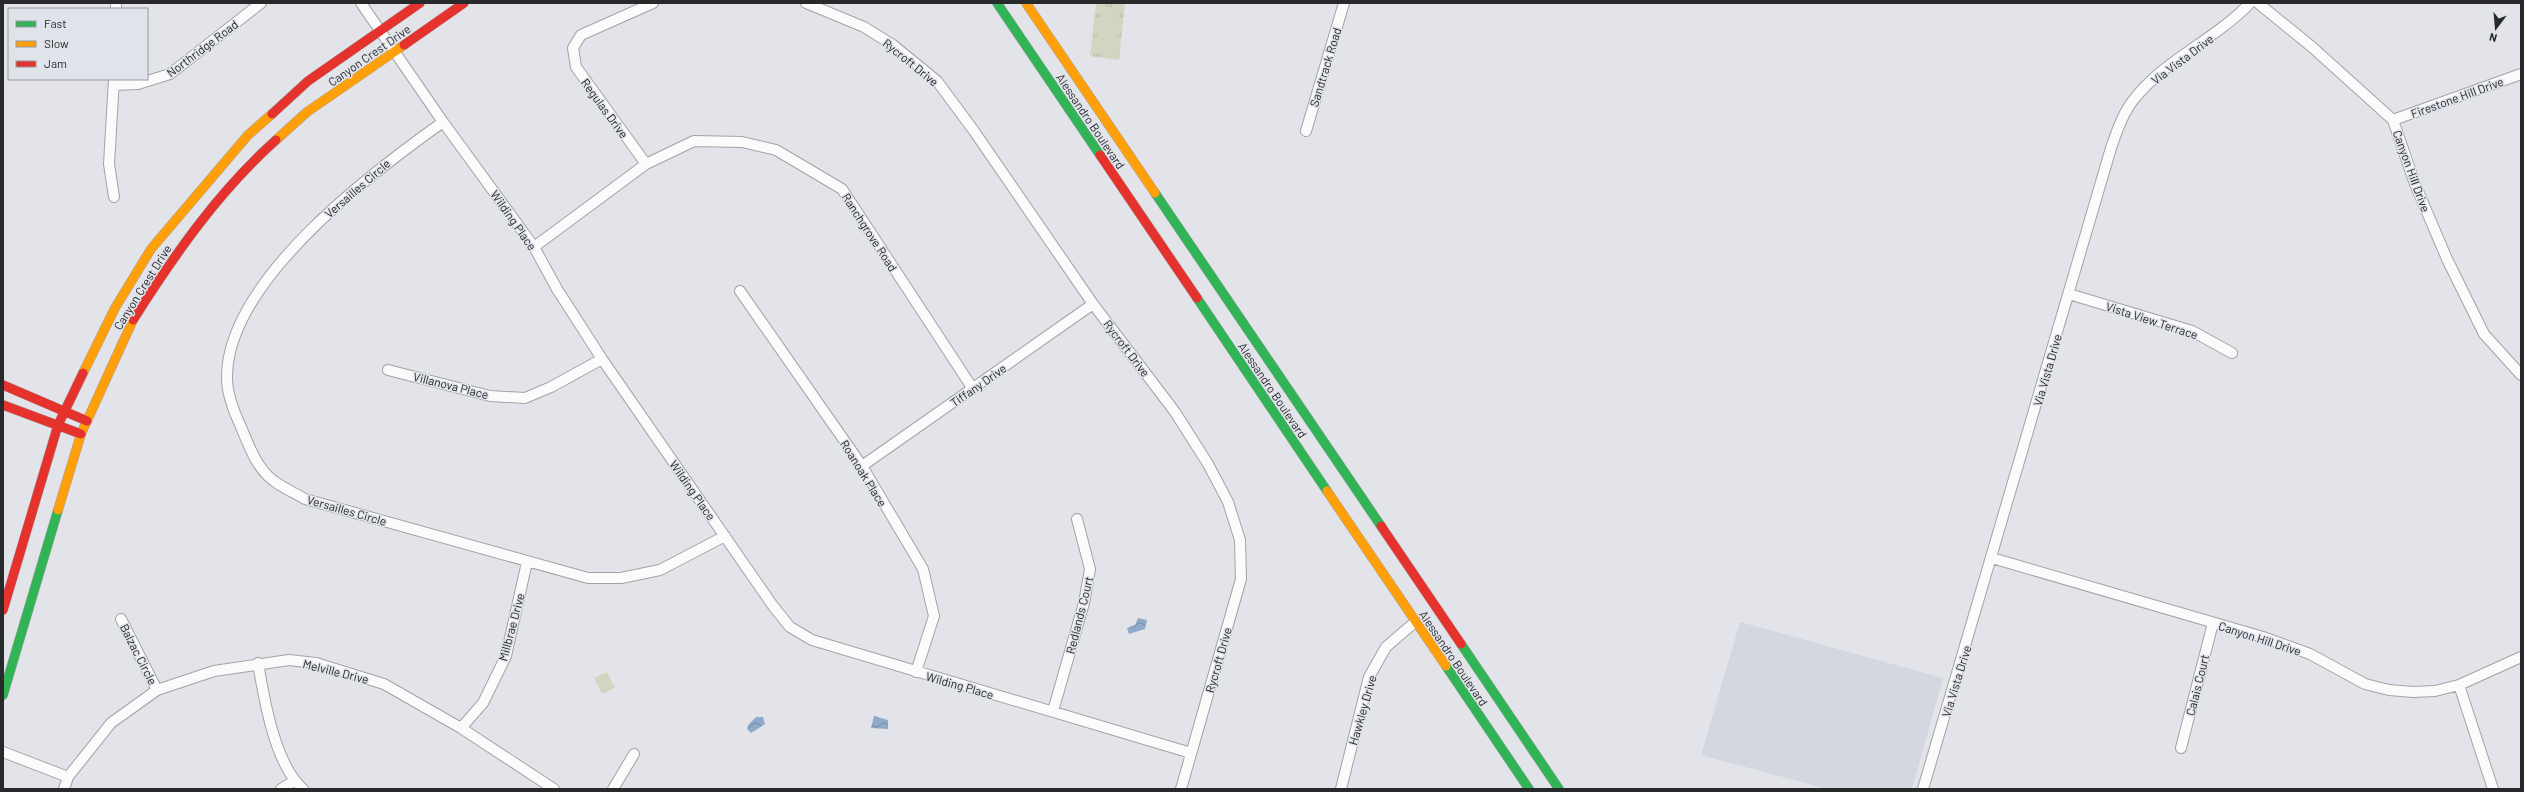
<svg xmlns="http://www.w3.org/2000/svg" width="2524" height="792" viewBox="0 0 2524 792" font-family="Barlow,sans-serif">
<defs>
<pattern id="grass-tufts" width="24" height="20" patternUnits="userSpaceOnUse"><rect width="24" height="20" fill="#d0d6bf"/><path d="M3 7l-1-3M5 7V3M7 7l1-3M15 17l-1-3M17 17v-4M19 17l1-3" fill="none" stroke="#b3b8a4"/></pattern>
<pattern id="water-waves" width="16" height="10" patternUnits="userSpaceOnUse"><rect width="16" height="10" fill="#90aacb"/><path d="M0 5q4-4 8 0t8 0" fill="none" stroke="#768aa5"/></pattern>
</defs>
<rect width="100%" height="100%" fill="#e3e4e9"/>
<path fill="#d4d7e0" d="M 1740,622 L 1943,678 L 1912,789 L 1827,789 L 1701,755 Z"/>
<path fill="url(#grass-tufts)" d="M 1096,3 L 1125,3 L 1119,60 L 1090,56 Z"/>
<path fill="#d0d6bf" d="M 1101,9 L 1119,11 L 1114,49 L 1096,47 Z
M 607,672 L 615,688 L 602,694 L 594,678 Z"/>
<path fill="url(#water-waves)" d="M 1138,618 L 1147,620 L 1145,629 L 1129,634 L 1127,628 L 1135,625 Z
M 874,716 L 888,720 L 888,729 L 871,728 Z
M 756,717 L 763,717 L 765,724 L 751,733 L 747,729 L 749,724 Z"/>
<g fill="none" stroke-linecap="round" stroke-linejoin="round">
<g stroke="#a2a3a6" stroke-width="12">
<path id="street" d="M 361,3 L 443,122 L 534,247 L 557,289 L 602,359 L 773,606 L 790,627 L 812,640 L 1191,753
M 806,3 L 864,27 L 893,45 L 937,81 L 974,131 L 1093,304 L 1175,412 L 1208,464 L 1228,502 L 1240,540 L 1241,579 L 1181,789
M 2258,3 L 2312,47 L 2393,120 L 2415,184 L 2447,259 L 2484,334 L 2521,375
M 116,9 L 116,3
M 114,79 L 109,164 L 114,197
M 114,85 L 138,84 L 170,74 L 261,3
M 2393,120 L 2521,74
M 443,122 C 371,173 226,282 227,378 C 227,395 234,412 241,427 C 249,446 257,469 274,481 C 283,488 295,493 305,499 L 588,578 L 621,578 L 660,570 L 725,536
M 1306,131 L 1344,3
M 646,164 L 576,67 L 573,48 L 581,35 L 653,3
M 534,247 L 646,164 L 694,141 L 742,142 L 776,150 L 842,189 L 973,389
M 740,291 L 862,466 L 923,569 L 934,616 L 916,672
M 2069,294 L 2192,331 L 2232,353
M 388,370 L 490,396 L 525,398 L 551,387 L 602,359
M 862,466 L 1093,304
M 1992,558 L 2263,637 L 2310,654 L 2365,684 L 2389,690 L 2413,692 L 2435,691 L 2459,685 L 2521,657
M 121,619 L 157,690
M 258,663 C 264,699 275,765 303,789
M 2459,685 L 2493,789
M 1053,711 L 1084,603 L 1090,569 L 1077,519
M 461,728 L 483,703 L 506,656 L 527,562
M 2181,748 L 2213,623
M 3,752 L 68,777
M 64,789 L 68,777 L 111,723 L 157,690 L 214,671 L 289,660 L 316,663 L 384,684 L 461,728 L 554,789
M 281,789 L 294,781
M 613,789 L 634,754
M 1341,789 L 1369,677 L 1386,647 L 1415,622
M 1923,789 L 2111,148 C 2117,131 2123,112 2135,98 C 2166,59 2216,39 2250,3"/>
</g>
<g stroke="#a2a3a6" stroke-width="10">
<path id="fast" d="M 997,3 L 1100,155
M 1155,193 L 1381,526
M 1197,298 L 1327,491
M 1461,644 L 1559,789
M 1446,666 L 1529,789
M 3,695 L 58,510"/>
</g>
<g stroke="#a2a3a6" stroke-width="10">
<path id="slow" d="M 1026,3 L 1155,193
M 276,140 L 307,112 L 404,45
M 83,373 L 115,308 L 151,249 L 248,135 L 272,114
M 1327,491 L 1446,666
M 58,510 L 81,434 L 133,320"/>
</g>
<g stroke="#a2a3a6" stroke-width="10">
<path id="jam" d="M 404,45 L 464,3
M 272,114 L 308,81 L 420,3
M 1100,155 L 1197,298
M 133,320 C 175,254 218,192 276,140
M 3,385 L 87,421
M 3,405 L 81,434
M 1381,526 L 1461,644
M 3,610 L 58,425 L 83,373"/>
</g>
<use href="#street" stroke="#fbfbfc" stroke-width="10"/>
<use href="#fast" stroke="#30b455" stroke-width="9"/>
<use href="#slow" stroke="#ff9f0a" stroke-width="9"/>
<use href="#jam" stroke="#e5322d" stroke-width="9"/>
</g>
<g text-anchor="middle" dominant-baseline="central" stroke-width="3" stroke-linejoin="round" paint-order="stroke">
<g font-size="12" fill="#28292b" stroke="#e1e3eb">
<text transform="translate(202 48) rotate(-37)">Northridge Road</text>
<text transform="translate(369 55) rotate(-35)">Canyon Crest Drive</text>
<text transform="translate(2182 59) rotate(-37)">Via Vista Drive</text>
<text transform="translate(911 62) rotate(39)">Rycroft Drive</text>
<text transform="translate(1325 67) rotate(-73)">Sandtrack Road</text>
<text transform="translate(2457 97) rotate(-20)">Firestone Hill Drive</text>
<text transform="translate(605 108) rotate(54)">Regulas Drive</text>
<text transform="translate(1091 121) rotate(56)">Alessandro Boulevard</text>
<text transform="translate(2412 171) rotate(70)">Canyon Hill Drive</text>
<text transform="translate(357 188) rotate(-41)">Versailles Circle</text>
<text transform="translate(514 220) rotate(55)">Wilding Place</text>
<text transform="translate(870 232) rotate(57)">Ranchgrove Road</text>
<text transform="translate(142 287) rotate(-58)">Canyon Crest Drive</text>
<text transform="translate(2152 320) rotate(18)">Vista View Terrace</text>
<text transform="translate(1127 348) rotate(53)">Rycroft Drive</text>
<text transform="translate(2047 370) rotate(-74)">Via Vista Drive</text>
<text transform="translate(451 385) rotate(14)">Villanova Place</text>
<text transform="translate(978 385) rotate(-35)">Tiffany Drive</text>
<text transform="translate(1273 390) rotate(56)">Alessandro Boulevard</text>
<text transform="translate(864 473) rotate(58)">Roanoak Place</text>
<text transform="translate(693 490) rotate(55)">Wilding Place</text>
<text transform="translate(347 510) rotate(16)">Versailles Circle</text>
<text transform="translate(1079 615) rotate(-76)">Redlands Court</text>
<text transform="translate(511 627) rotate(-75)">Millbrae Drive</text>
<text transform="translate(2260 638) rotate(18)">Canyon Hill Drive</text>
<text transform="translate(139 654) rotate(63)">Balzac Circle</text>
<text transform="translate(1454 658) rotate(56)">Alessandro Boulevard</text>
<text transform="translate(1218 660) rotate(-74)">Rycroft Drive</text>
<text transform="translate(336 671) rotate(14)">Melville Drive</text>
<text transform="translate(1956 681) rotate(-73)">Via Vista Drive</text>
<text transform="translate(960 685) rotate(16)">Wilding Place</text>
<text transform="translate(2197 685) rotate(-76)">Calais Court</text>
<text transform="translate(1362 710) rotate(-74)">Hawkley Drive</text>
</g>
</g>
<rect width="2524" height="792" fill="none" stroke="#28292b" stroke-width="8"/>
<rect x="8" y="8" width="140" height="72" fill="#e1e3eb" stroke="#97999e"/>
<rect x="16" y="21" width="20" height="6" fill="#30b455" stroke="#97999e"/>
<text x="44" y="28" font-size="12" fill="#28292b">Fast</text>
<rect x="16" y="41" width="20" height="6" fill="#ff9f0a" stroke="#97999e"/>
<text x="44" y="48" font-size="12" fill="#28292b">Slow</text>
<rect x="16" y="61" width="20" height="6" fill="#e5322d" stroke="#97999e"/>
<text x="44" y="68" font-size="12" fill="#28292b">Jam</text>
<g transform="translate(2496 28) rotate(196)" stroke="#e1e3eb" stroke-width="3" paint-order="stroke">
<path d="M0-3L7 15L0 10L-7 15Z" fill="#28292b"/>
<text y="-6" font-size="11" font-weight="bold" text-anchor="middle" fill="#28292b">N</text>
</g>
</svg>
